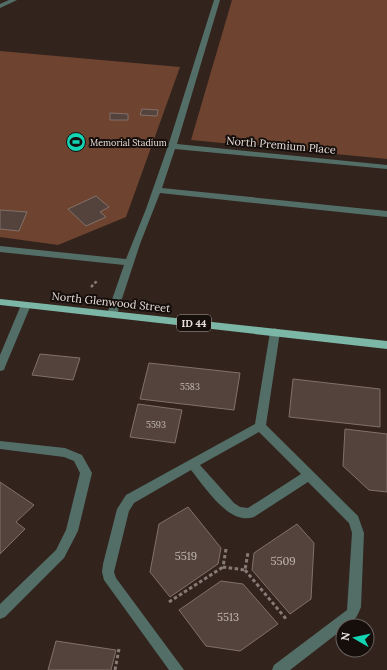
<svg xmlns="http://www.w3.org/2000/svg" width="387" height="670" viewBox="0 0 387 670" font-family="Lora,serif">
<rect width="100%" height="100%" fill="#32231d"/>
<path fill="#6e4430" d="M 232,0 L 387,0 L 387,159 L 191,140 Z
M 0,51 L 180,67 L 126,217 L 58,245 L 0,237 Z"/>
<path fill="#53433c" stroke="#827169" d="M 142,109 L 158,110 L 157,116 L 140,115 Z
M 110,113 L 128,114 L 128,120 L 110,120 Z
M 96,196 L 109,207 L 100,212 L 106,217 L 86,226 L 68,209 Z
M 0,210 L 27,212 L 19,231 L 0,229 Z
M 40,354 L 80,358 L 73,380 L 32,375 Z
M 149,363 L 240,373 L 234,410 L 140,399 Z
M 293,379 L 380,389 L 380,427 L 289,417 Z
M 138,404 L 182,410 L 175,443 L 130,437 Z
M 345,429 L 387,434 L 387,492 L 369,490 L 343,466 Z
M 0,482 L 34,505 L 16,522 L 25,529 L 0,554 Z
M 188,507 L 221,548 L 218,564 L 170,597 L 150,572 L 159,524 Z
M 297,524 L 314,543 L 311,599 L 290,614 L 252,570 L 254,553 Z
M 221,581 L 243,584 L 278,624 L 240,651 L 206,646 L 179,610 Z
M 56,641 L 116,650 L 111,670 L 48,670 Z"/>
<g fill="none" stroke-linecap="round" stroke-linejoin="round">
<path stroke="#887b76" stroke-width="2.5" stroke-dasharray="3 2" stroke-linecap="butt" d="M 91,287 L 97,281"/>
<path stroke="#887b76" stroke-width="3" stroke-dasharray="3.5 2.5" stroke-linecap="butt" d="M 226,549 L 223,567 L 245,570 L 248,552
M 245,570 L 287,620
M 169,602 L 223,567
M 115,670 L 119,649"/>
<path fill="#536e67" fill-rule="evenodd" d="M 9,0 L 17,0 L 0,8 L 0,4 Z
M 214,0 L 220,0 L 177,144 L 387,165 L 387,169 L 175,149 L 162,188 L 387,211 L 387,217 L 160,193 L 140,244 L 117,314 L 112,317 L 109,316 L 107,314 L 124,265 L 0,252 L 0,246 L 126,259 L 146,209 L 168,146 Z
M 26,302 L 31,305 L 5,367 L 4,370 L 0,371 L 0,355 L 21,305 Z
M 275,328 L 280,332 L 266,425 L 358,516 L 364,533 L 361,607 C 358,615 353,626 343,626 L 343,629 L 290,670 L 272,670 L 274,665 L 347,610 L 352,533 L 349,523 L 308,482 L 254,517 C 229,526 205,487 191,470 L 134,503 L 129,511 L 114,572 L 116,578 L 184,670 L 169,670 L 104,580 L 102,572 L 103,564 L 117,509 L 126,495 L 255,424 L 270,332 ZM 259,432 L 301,474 L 248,508 L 240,507 L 234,503 L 200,465 Z
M 0,441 L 65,448 L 82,455 L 92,473 L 78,531 L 64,558 L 5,617 L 0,619 L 0,604 L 56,550 L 66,530 L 80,473 L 74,461 L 64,457 L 0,449 Z"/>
<path fill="#7bb6a6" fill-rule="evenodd" d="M 0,299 L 387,341 L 387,349 L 0,305 Z"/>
</g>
<defs>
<g id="stadium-disc" transform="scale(1)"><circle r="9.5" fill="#13d5b4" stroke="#150e0b"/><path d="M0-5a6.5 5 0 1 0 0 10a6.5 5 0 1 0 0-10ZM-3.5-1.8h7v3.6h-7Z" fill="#111"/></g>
</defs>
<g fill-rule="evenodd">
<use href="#stadium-disc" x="76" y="142"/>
</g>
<g text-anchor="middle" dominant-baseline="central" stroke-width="4" stroke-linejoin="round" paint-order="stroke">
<g font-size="9" fill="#eae0db" stroke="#150e0b" text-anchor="start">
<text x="90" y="142">Memorial Stadium</text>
</g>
<g font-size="9" fill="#c4b9b3">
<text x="190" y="386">5583</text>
<text x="156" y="424">5593</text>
</g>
<rect fill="#150e0b" stroke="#aaa19d" stroke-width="1" x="177" y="315" width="34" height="16" rx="3"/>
<g font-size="10" font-weight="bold" fill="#eae0db">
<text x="194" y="323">ID 44</text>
</g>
<g font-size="11" fill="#eae0db" stroke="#150e0b">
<text transform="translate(281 145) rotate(5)">North Premium Place</text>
<text transform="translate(111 302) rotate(6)">North Glenwood Street</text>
</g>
<g font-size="11" fill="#c4b9b3">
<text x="186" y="556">5519</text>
<text x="283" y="561">5509</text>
<text x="228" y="617">5513</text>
</g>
</g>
<g transform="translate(355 638) rotate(279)"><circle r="19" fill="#150e0b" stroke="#6a625e"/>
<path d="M0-3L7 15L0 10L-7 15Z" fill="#13d5b4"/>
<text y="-6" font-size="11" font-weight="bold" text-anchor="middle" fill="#eae0db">N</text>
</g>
</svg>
